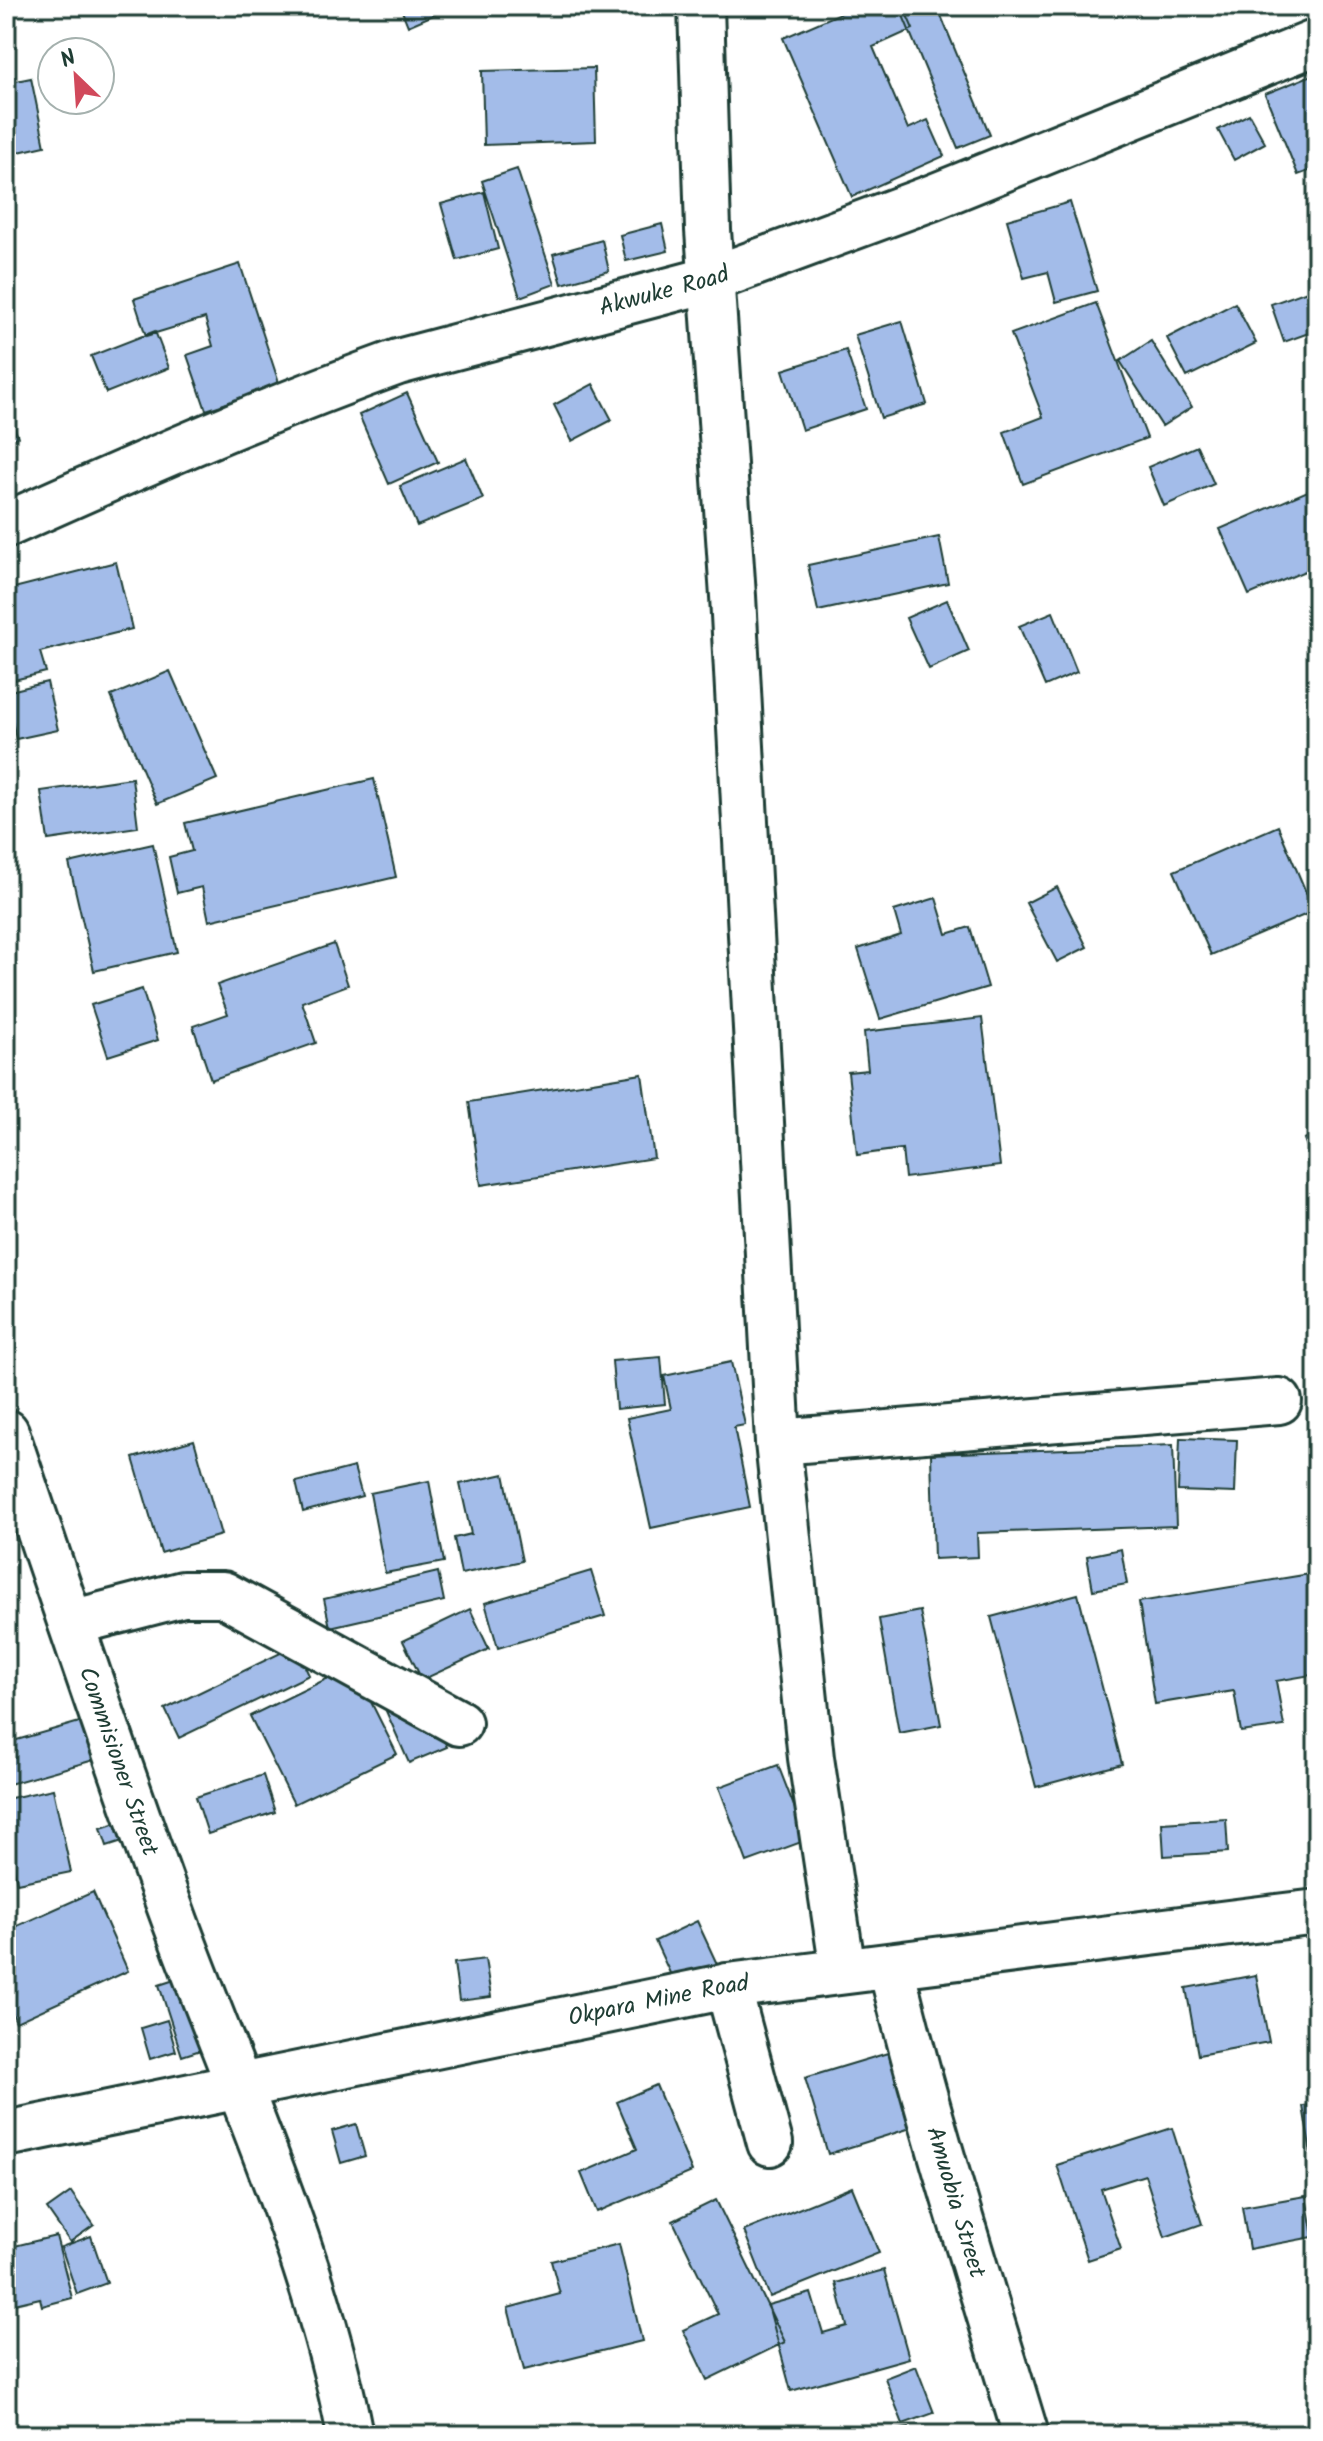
<svg xmlns="http://www.w3.org/2000/svg" width="1323" height="2441" viewBox="0 0 1323 2441" font-family="Kalam,sans-serif">
<rect width="100%" height="100%" fill="#fff"/>
<filter id="ink" filterUnits="userSpaceOnUse"><feTurbulence type="fractalNoise" baseFrequency=".0125" numOctaves="2"/><feDisplacementMap in="SourceGraphic" scale="16" xChannelSelector="R" yChannelSelector="G"/><feConvolveMatrix kernelMatrix="1 2 1 2 8 2 1 2 1" color-interpolation-filters="sRGB"/></filter>
<g filter="url(#ink)">
<path fill="#a3bce9" stroke="#1f3d34" stroke-width="2" d="M 400,6 L 454,6 L 408,26 Z
M 857,6 L 903,6 L 913,29 L 873,47 L 908,129 L 928,120 L 944,156 L 852,197 L 783,38 Z
M 899,6 L 937,6 L 990,135 L 958,148 Z
M 594,68 L 596,141 L 484,145 L 482,71 Z
M 1317,73 L 1317,168 L 1298,175 L 1265,94 Z
M 31,78 L 45,146 L 14,153 L 6,116 L 6,83 Z
M 1249,114 L 1265,143 L 1234,160 L 1218,130 Z
M 517,169 L 555,284 L 520,297 L 482,181 Z
M 484,192 L 498,249 L 457,260 L 441,204 Z
M 1070,202 L 1097,291 L 1056,302 L 1048,272 L 1024,278 L 1007,220 Z
M 662,224 L 668,251 L 626,261 L 620,235 Z
M 602,240 L 609,271 L 562,284 L 553,254 Z
M 240,264 L 280,386 L 206,410 L 187,355 L 213,346 L 205,318 L 146,336 L 134,299 Z
M 1310,290 L 1317,309 L 1317,330 L 1284,342 L 1271,304 Z
M 1096,303 L 1147,438 L 1023,484 L 1004,432 L 1043,417 L 1011,334 Z
M 1235,303 L 1256,343 L 1187,377 L 1167,338 Z
M 902,321 L 927,404 L 881,418 L 855,335 Z
M 155,331 L 169,368 L 106,393 L 91,356 Z
M 1151,341 L 1192,407 L 1162,426 L 1120,361 Z
M 846,350 L 866,409 L 802,430 L 783,370 Z
M 593,384 L 612,420 L 572,441 L 554,405 Z
M 407,393 L 438,462 L 389,484 L 359,415 Z
M 9,413 L 18,437 L 6,441 L 6,414 Z
M 1197,446 L 1214,484 L 1164,506 L 1148,467 Z
M 466,458 L 483,499 L 417,526 L 400,486 Z
M 1317,487 L 1317,593 L 1307,570 L 1249,595 L 1220,529 Z
M 939,537 L 948,583 L 818,611 L 808,565 Z
M 116,562 L 132,629 L 40,652 L 46,672 L 10,681 L 6,664 L 6,590 Z
M 947,600 L 969,651 L 929,669 L 906,618 Z
M 1053,612 L 1077,672 L 1045,686 L 1019,626 Z
M 170,671 L 217,779 L 157,804 L 111,696 Z
M 47,682 L 58,730 L 16,739 L 6,692 Z
M 132,778 L 138,827 L 48,840 L 41,791 Z
M 374,779 L 396,877 L 209,921 L 202,887 L 177,893 L 169,857 L 192,851 L 185,823 Z
M 1278,826 L 1314,911 L 1211,955 L 1174,871 Z
M 153,844 L 177,952 L 94,971 L 69,863 Z
M 1057,887 L 1087,947 L 1057,962 L 1026,903 Z
M 936,898 L 947,934 L 970,927 L 988,987 L 880,1019 L 858,949 L 901,935 L 894,911 Z
M 334,944 L 348,985 L 302,1002 L 316,1043 L 211,1080 L 193,1026 L 228,1014 L 217,985 Z
M 142,989 L 158,1040 L 108,1056 L 91,1005 Z
M 982,1018 L 1000,1166 L 905,1178 L 902,1149 L 857,1155 L 848,1072 L 868,1070 L 864,1032 Z
M 642,1074 L 654,1158 L 481,1185 L 469,1102 Z
M 1317,1134 L 1317,1172 L 1304,1139 Z
M 661,1357 L 665,1404 L 616,1409 L 612,1361 Z
M 731,1362 L 745,1425 L 734,1427 L 750,1507 L 651,1528 L 627,1418 L 671,1409 L 664,1376 Z
M 1180,1438 L 1237,1440 L 1235,1493 L 1178,1491 Z
M 194,1440 L 221,1535 L 161,1553 L 133,1458 Z
M 1173,1445 L 1176,1526 L 977,1533 L 978,1557 L 934,1559 L 931,1454 Z
M 354,1467 L 362,1496 L 303,1512 L 296,1482 Z
M 504,1474 L 522,1561 L 461,1574 L 454,1538 L 471,1534 L 460,1484 Z
M 429,1481 L 444,1562 L 385,1573 L 370,1493 Z
M 1121,1549 L 1127,1584 L 1093,1590 L 1087,1556 Z
M 591,1571 L 605,1616 L 498,1648 L 485,1603 Z
M 438,1572 L 444,1601 L 330,1627 L 324,1599 Z
M 1316,1573 L 1317,1674 L 1276,1681 L 1284,1726 L 1241,1732 L 1234,1691 L 1155,1704 L 1139,1602 Z
M 1078,1594 L 1122,1764 L 1036,1787 L 991,1617 Z
M 470,1609 L 489,1649 L 422,1680 L 403,1641 Z
M 920,1611 L 941,1725 L 899,1733 L 879,1619 Z
M 295,1646 L 309,1675 L 179,1738 L 165,1709 Z
M 353,1666 L 397,1754 L 294,1804 L 250,1716 Z
M 423,1694 L 447,1747 L 409,1763 L 386,1711 Z
M 118,1711 L 129,1750 L 6,1785 L 6,1743 Z
M 778,1765 L 807,1840 L 747,1862 L 719,1787 Z
M 263,1775 L 275,1812 L 208,1834 L 196,1797 Z
M 53,1789 L 71,1872 L 17,1883 L 6,1832 L 6,1799 Z
M 132,1818 L 138,1836 L 107,1846 L 101,1828 Z
M 1226,1819 L 1228,1852 L 1164,1856 L 1162,1823 Z
M 93,1892 L 128,1971 L 16,2022 L 6,1999 L 6,1931 Z
M 697,1921 L 717,1964 L 675,1984 L 655,1941 Z
M 485,1959 L 491,1997 L 459,2001 L 454,1963 Z
M 196,1973 L 219,2044 L 182,2056 L 159,1985 Z
M 1256,1975 L 1269,2042 L 1198,2055 L 1186,1988 Z
M 167,2020 L 176,2051 L 150,2059 L 141,2028 Z
M 891,2052 L 914,2127 L 828,2154 L 805,2078 Z
M 656,2085 L 692,2172 L 597,2212 L 581,2173 L 637,2149 L 617,2102 Z
M 1317,2104 L 1317,2171 L 1314,2172 L 1303,2106 Z
M 356,2124 L 365,2156 L 341,2163 L 332,2131 Z
M 1172,2128 L 1202,2224 L 1165,2237 L 1145,2175 L 1101,2189 L 1121,2249 L 1088,2260 L 1057,2165 Z
M 852,2187 L 879,2253 L 770,2297 L 744,2231 Z
M 71,2192 L 94,2225 L 70,2242 L 47,2209 Z
M 1306,2196 L 1313,2237 L 1249,2249 L 1242,2207 Z
M 716,2200 L 785,2342 L 707,2380 L 683,2330 L 718,2314 L 673,2221 Z
M 56,2236 L 72,2298 L 42,2306 L 40,2298 L 6,2306 L 6,2248 Z
M 91,2236 L 107,2283 L 77,2294 L 61,2247 Z
M 619,2244 L 642,2341 L 524,2370 L 508,2308 L 560,2294 L 551,2261 Z
M 884,2270 L 909,2358 L 791,2391 L 768,2305 L 811,2293 L 823,2333 L 847,2326 L 836,2283 Z
M 916,2366 L 934,2413 L 903,2424 L 885,2378 Z
M 909,2428 L 910,2435 L 848,2435 Z"/>
<g fill="none" stroke-linecap="round" stroke-linejoin="round">
<g stroke="#1f3d34" stroke-width="50">
<g id="street">
<path d="M 701,6 L 708,230 L 733,596 L 778,1442 L 811,1758 L 843,1971"/>
<path id="s1" d="M 6,1432 C 60,1592 114,1754 172,1913 C 235,2085 316,2255 350,2435"/>
<path d="M 778,1442 L 1279,1401"/>
<path d="M 71,1623 L 183,1594 L 223,1594 L 459,1723"/>
<path id="s2" d="M 891,1967 C 929,2125 979,2279 1026,2435"/>
<path d="M 728,1986 L 770,2143"/>
<path id="s3" d="M 6,2134 L 728,1986 L 1317,1912"/>
</g>
</g>
<g stroke="#1f3d34" stroke-width="50">
<g id="secondary">
<path id="s4" d="M 6,525 C 135,467 265,410 398,362 L 712,279 L 931,198 L 1317,42"/>
</g>
</g>
<use href="#street" stroke="#fff" stroke-width="44"/>
<use href="#secondary" stroke="#fff" stroke-width="44"/>
</g>
</g>
<g text-anchor="middle" dominant-baseline="central" stroke-width="6" stroke-linejoin="round" paint-order="stroke">
<g font-size="24" fill="#1f3d34" stroke="#fff">
<text stroke="none"><textPath href="#s4" startOffset="700">Akwuke Road</textPath></text>
<text stroke="none"><textPath href="#s1" startOffset="348">Commisioner Street</textPath></text>
<text stroke="none"><textPath href="#s3" startOffset="666">Okpara Mine Road</textPath></text>
<text stroke="none"><textPath href="#s2" startOffset="244">Amuobia Street</textPath></text>
</g>
</g>
<rect width="1323" height="2441" fill="none" stroke="#fff" stroke-width="32"/>
<rect x="16" y="16" width="1291" height="2409" fill="none" stroke="#1f3d34" stroke-width="3" filter="url(#ink)"/>
<g transform="translate(76 76) rotate(335)"><circle r="38" fill="#ffffff" stroke="#a5b1ae" stroke-width="2"/>
<path d="M0-6L14 30L0 20L-14 30Z" fill="#d1495b"/>
<text y="-12" font-size="22" font-weight="bold" text-anchor="middle" fill="#1f3d34">N</text>
</g>
</svg>
